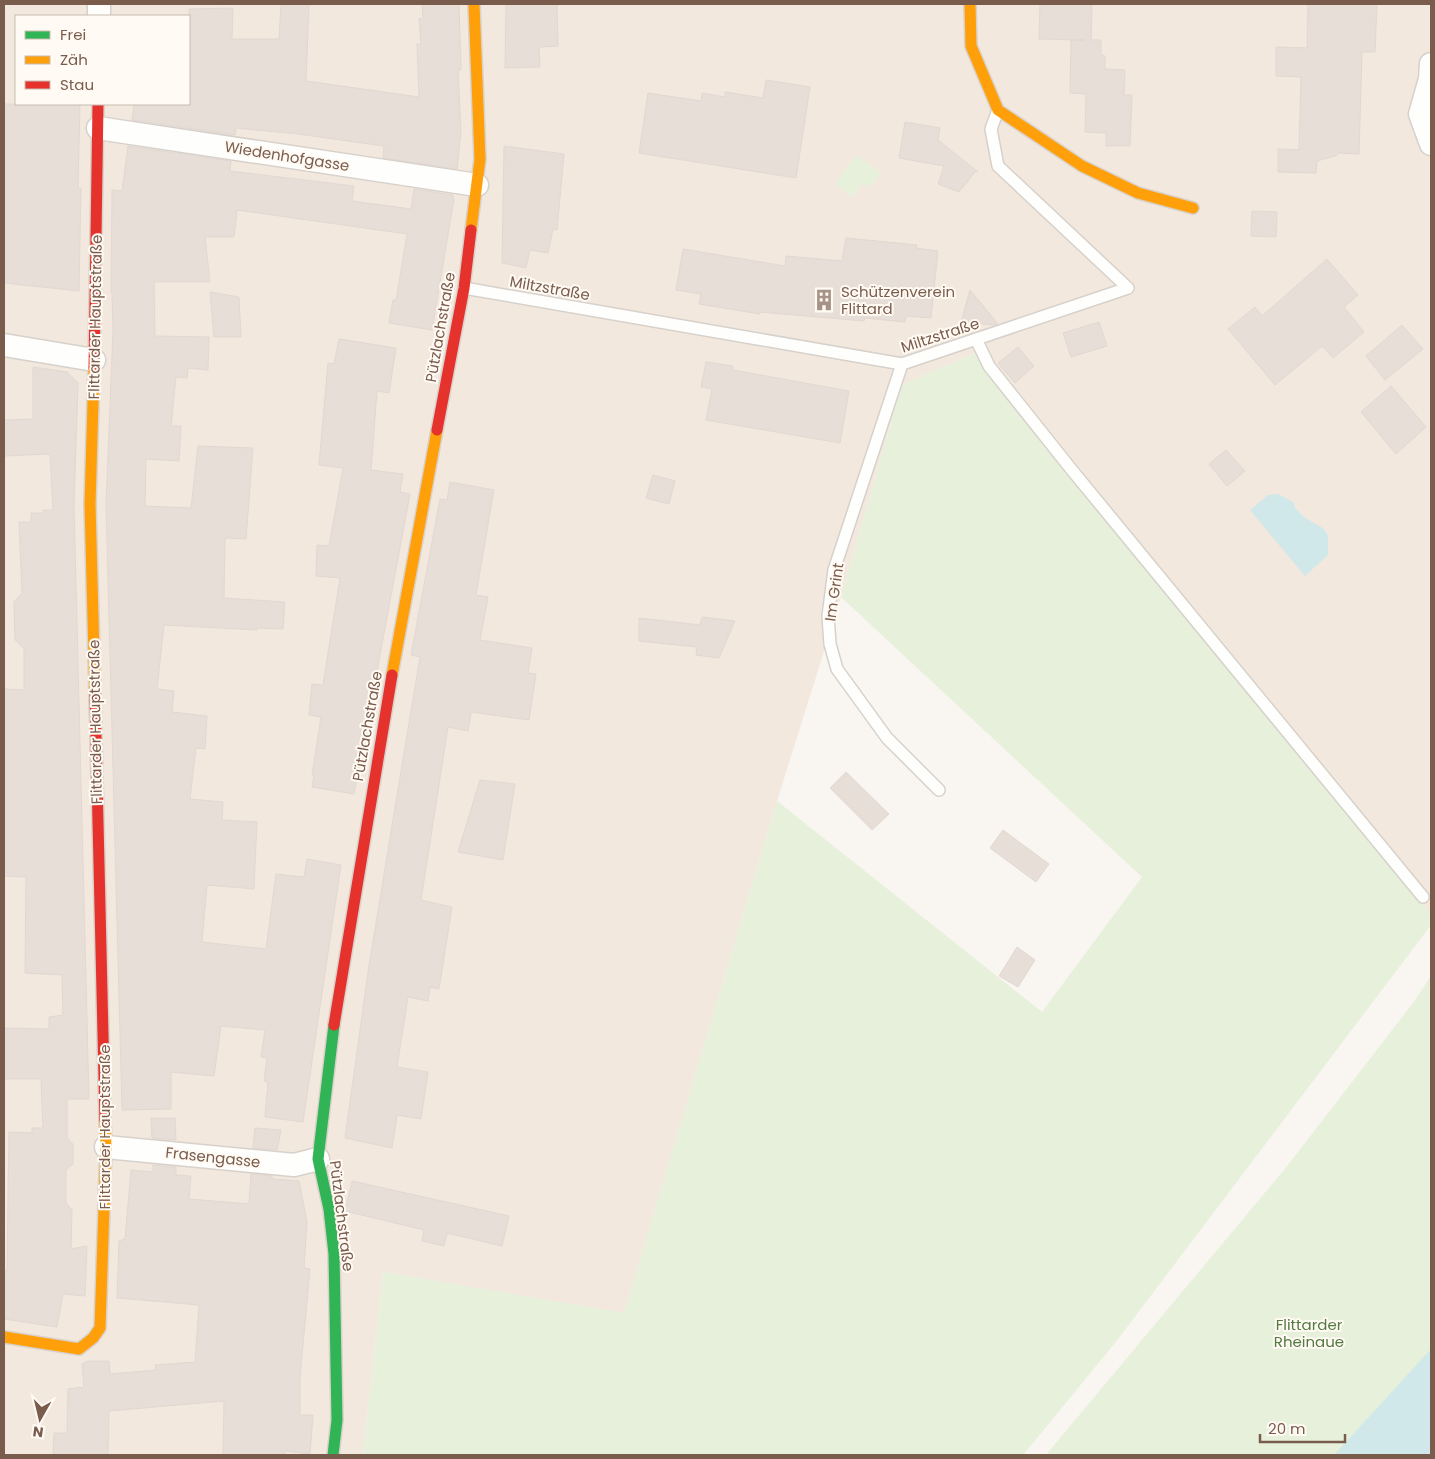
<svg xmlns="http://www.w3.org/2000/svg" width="1435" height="1459" viewBox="0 0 1435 1459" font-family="Poppins,sans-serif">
<rect width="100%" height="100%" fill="#f9f5f0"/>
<path fill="#f2e8de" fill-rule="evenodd" d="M 4,4 L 1431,4 L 1431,914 L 981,351 L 902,385 L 841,597 L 777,801 L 624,1314 L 383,1272 L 363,1455 L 4,1455 ZM 16,16 L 189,16 L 189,104 L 16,104 Z"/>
<path fill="#e7f0db" d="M 856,155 L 881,173 L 870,188 L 863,183 L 852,197 L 835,184 Z
M 980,351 L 1431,914 L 1431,925 L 1115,1343 L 1023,1455 L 363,1455 L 383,1272 L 624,1313 L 777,801 L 1042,1012 L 1142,877 L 841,597 L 902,385 Z
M 1431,976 L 1431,1455 L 1046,1455 L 1288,1165 L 1413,1003 Z"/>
<path fill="#d0e8ea" d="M 1278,494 L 1293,502 L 1296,509 L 1304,517 L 1324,529 L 1328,536 L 1328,555 L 1305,576 L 1250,510 L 1268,495 Z
M 1431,1349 L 1431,1455 L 1334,1455 Z"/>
<path fill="#e6ded7" stroke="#e2d8d2" d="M 281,4 L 309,4 L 306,81 L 419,97 L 417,44 L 421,44 L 419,19 L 423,18 L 422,4 L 459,4 L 461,70 L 458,70 L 461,132 L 457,169 L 383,158 L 384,146 L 355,142 L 298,134 L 236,128 L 235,135 L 132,120 L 134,104 L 189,104 L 189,9 L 233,8 L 232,39 L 279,39 Z
M 506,4 L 557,4 L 558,46 L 539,47 L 540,67 L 505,68 Z
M 1040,4 L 1092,4 L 1091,40 L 1101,40 L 1101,55 L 1105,56 L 1105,69 L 1125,70 L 1124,95 L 1132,95 L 1130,146 L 1106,146 L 1106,133 L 1085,132 L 1086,94 L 1070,93 L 1071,40 L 1084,40 L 1039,39 Z
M 1308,4 L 1377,4 L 1375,52 L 1362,52 L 1359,154 L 1339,153 L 1335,156 L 1317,161 L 1316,173 L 1278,172 L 1278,149 L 1299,150 L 1301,77 L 1276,76 L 1276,47 L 1307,48 Z
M 766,80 L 810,87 L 796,178 L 639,153 L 648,93 L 701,101 L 702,93 L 725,97 L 725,92 L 763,98 Z
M 4,104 L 80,104 L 78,188 L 81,188 L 79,291 L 4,283 Z
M 905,122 L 940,128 L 938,140 L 978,172 L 976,171 L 959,192 L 938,184 L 944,166 L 899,158 Z
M 128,146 L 231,161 L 230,171 L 354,186 L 352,201 L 411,209 L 414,189 L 453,195 L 453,199 L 454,199 L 432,330 L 389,323 L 393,300 L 396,300 L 407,234 L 237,210 L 234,237 L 205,237 L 210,282 L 154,282 L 155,336 L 209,337 L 208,370 L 188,368 L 187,378 L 176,377 L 171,426 L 181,426 L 179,461 L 146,459 L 145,506 L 191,508 L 198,446 L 253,448 L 246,539 L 225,538 L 224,598 L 285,602 L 283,629 L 256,628 L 257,630 L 164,625 L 157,689 L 174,691 L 172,712 L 207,716 L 205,749 L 196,748 L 190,799 L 223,802 L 222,820 L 257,822 L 254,889 L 207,885 L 202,942 L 266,949 L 276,874 L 304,877 L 307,859 L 341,865 L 303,1122 L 265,1117 L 268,1082 L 264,1081 L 267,1058 L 261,1057 L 265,1030 L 221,1026 L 214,1076 L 171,1072 L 171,1109 L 122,1110 L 106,504 L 113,331 L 112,293 L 111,293 L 112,190 L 122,191 Z
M 504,146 L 564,154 L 557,230 L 553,229 L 548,253 L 530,250 L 526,268 L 502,263 Z
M 1252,211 L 1277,212 L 1276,237 L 1251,236 Z
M 846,238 L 917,245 L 916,248 L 938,251 L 931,318 L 906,316 L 905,322 L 865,318 L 864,321 L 760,312 L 760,314 L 699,304 L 701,294 L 676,290 L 683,249 L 785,266 L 786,256 L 842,261 Z
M 1327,259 L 1358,295 L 1344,307 L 1364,332 L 1333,358 L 1322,346 L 1275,385 L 1228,329 L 1255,307 L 1262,316 Z
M 970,290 L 998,324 L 994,325 L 961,322 Z
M 210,292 L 239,297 L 241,337 L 214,337 Z
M 1099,322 L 1107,346 L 1071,357 L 1063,333 Z
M 1402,325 L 1423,349 L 1385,380 L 1366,356 Z
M 339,339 L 396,348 L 389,393 L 377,391 L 371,470 L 403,474 L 400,492 L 410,494 L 354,794 L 312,787 L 314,775 L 312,775 L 321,717 L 309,715 L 312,684 L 323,685 L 340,578 L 316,576 L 317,545 L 329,546 L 343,468 L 319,465 L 328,363 L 334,364 Z
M 1018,347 L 1034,366 L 1015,383 L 998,363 Z
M 706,362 L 733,366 L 733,370 L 849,391 L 840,443 L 706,420 L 712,389 L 701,387 Z
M 33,367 L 67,372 L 78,383 L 74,504 L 89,1099 L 67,1099 L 67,1138 L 73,1144 L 73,1164 L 66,1170 L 66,1203 L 72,1210 L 71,1249 L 87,1246 L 85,1296 L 63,1294 L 57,1327 L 4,1319 L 4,1271 L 7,1271 L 9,1132 L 32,1133 L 32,1128 L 43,1128 L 41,1079 L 4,1079 L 4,1028 L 49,1029 L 49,1017 L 63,1015 L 62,975 L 25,973 L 26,877 L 4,876 L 4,689 L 24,690 L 24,649 L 15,640 L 14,602 L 22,593 L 19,522 L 31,522 L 31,513 L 43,513 L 43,510 L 53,510 L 50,454 L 4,456 L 4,420 L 33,419 Z
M 1391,386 L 1426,427 L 1396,454 L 1361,412 Z
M 1226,450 L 1245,471 L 1227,486 L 1209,464 Z
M 653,475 L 675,481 L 669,504 L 646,498 Z
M 450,482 L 494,490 L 476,595 L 488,597 L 480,640 L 532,648 L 528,673 L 536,674 L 529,720 L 471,712 L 468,731 L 448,727 L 421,900 L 452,907 L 439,989 L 430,987 L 428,1001 L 408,997 L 397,1067 L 428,1072 L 421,1119 L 397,1115 L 392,1148 L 345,1138 L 369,965 L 420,657 L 411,655 L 440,499 L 447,500 Z
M 702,617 L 735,621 L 719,658 L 696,655 L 697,647 L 639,641 L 639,618 L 700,625 Z
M 846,772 L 889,814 L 872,830 L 830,788 Z
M 480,780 L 515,784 L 503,860 L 458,852 Z
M 1003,830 L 1049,864 L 1036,882 L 990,848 Z
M 1017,947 L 1035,960 L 1018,987 L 999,976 Z
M 151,1118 L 175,1118 L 176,1140 L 152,1138 Z
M 255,1128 L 281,1130 L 277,1150 L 253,1148 Z
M 153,1165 L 176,1167 L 176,1175 L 191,1176 L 189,1199 L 249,1204 L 251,1174 L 272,1176 L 272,1179 L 299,1181 L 307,1222 L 304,1268 L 310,1269 L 300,1378 L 300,1415 L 313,1415 L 310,1454 L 285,1451 L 285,1455 L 223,1455 L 224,1401 L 109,1411 L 108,1455 L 53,1455 L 54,1433 L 67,1433 L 68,1389 L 84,1387 L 82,1364 L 88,1361 L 109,1361 L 110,1374 L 156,1370 L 155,1365 L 195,1362 L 199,1305 L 117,1298 L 119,1241 L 125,1239 L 131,1170 L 153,1172 Z
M 352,1181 L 509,1216 L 502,1246 L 447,1233 L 444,1246 L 422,1241 L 424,1230 L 345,1211 Z"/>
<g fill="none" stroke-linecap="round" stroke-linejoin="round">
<g stroke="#d7d1cb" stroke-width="14">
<path id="lane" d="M 464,288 L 902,364 L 1128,288 L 998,166 L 991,129 L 998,110
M 976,339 L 989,366 L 1071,469 L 1423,897
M 902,364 L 834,570 L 828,616 L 830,644 L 837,669 L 887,738 L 939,790"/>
</g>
<g stroke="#d7d1cb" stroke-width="25">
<path id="street" d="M 99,16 L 99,4
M 1431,64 L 1430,79 L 1420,114 L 1431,144
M 98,128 L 477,185
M 4,345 L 94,360
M 106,1147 L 294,1165 L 318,1159"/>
</g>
<g stroke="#d9d2cb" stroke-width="14">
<path id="fast" d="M 333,1455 L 337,1420 L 334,1254 L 329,1209 L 318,1159 L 334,1025"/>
</g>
<g stroke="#d9d2cb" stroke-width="14">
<path id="slow" d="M 970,4 L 971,46 L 998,110 L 1082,166 L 1138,193 L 1193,208
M 471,230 L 480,159 L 474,4
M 94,368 L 90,504 L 95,694
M 392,675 L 437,430
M 4,1337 L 79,1349 L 93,1338 L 100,1328 L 106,1147 L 105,1120"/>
</g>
<g stroke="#d9d2cb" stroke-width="14">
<path id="jam" d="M 94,368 L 98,104
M 437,430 L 464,288 L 471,230
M 95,694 L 105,1120
M 334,1025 L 392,675"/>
</g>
<use href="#lane" stroke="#fefefd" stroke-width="11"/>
<use href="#street" stroke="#fefefd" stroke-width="22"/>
<use href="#fast" stroke="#30b455" stroke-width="11"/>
<use href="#slow" stroke="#ff9f0a" stroke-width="11"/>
<use href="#jam" stroke="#e5322d" stroke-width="11"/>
</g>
<defs>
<g id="building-bare" transform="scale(1.725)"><path d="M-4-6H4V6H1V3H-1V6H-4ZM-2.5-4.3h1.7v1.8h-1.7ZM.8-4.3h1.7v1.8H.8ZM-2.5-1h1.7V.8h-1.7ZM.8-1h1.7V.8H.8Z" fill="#a69286" stroke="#fffaf3" stroke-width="2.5" paint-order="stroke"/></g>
</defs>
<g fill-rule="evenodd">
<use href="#building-bare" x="824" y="300"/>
</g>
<g text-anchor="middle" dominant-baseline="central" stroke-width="4" stroke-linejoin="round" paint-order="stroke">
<g font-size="15" fill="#7a5c4d" stroke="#fffaf3">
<text transform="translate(287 156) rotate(9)">Wiedenhofgasse</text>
<text transform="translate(550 288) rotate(10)">Miltzstraße</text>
<text transform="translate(95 317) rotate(-89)">Flittarder Hauptstraße</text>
<text transform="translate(440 327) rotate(-80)">Pützlachstraße</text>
<text transform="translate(940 335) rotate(-18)">Miltzstraße</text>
<text transform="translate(834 592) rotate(-82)">Im Grint</text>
<text transform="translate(95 722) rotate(-91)">Flittarder Hauptstraße</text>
<text transform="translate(367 726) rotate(-80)">Pützlachstraße</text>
<text transform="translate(104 1127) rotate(-90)">Flittarder Hauptstraße</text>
<text transform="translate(213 1157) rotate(6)">Frasengasse</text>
<text transform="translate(342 1216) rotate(83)">Pützlachstraße</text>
</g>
<g font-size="15" fill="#7a5c4d" stroke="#fffaf3" text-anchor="start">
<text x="841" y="291">Schützenverein<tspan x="841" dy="17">Flittard</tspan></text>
</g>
<g font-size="15" fill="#537a41" stroke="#fffaf3">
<text x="1309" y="1324">Flittarder<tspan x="1309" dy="17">Rheinaue</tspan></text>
</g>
</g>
<rect width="1435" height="1459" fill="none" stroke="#7a5c4d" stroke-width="10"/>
<rect x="15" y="15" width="175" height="90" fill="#fffaf3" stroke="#cabbb1"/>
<rect x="25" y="31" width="25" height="8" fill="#30b455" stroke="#cabbb1"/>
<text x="60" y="40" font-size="15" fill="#7a5c4d">Frei</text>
<rect x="25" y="56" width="25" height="8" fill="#ff9f0a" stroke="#cabbb1"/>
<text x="60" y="65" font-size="15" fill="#7a5c4d">Zäh</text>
<rect x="25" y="81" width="25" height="8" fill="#e5322d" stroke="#cabbb1"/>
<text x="60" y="90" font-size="15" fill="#7a5c4d">Stau</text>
<g transform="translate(40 1419) rotate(188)" stroke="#fffaf3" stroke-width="4" paint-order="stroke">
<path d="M0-4L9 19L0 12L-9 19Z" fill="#7a5c4d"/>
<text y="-8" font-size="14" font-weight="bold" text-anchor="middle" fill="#7a5c4d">N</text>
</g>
<path d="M1260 1434v8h85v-8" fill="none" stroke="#7a5c4d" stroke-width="2.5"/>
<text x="1268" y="1434" font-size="15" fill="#7a5c4d" stroke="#fffaf3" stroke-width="4" paint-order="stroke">20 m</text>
</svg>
